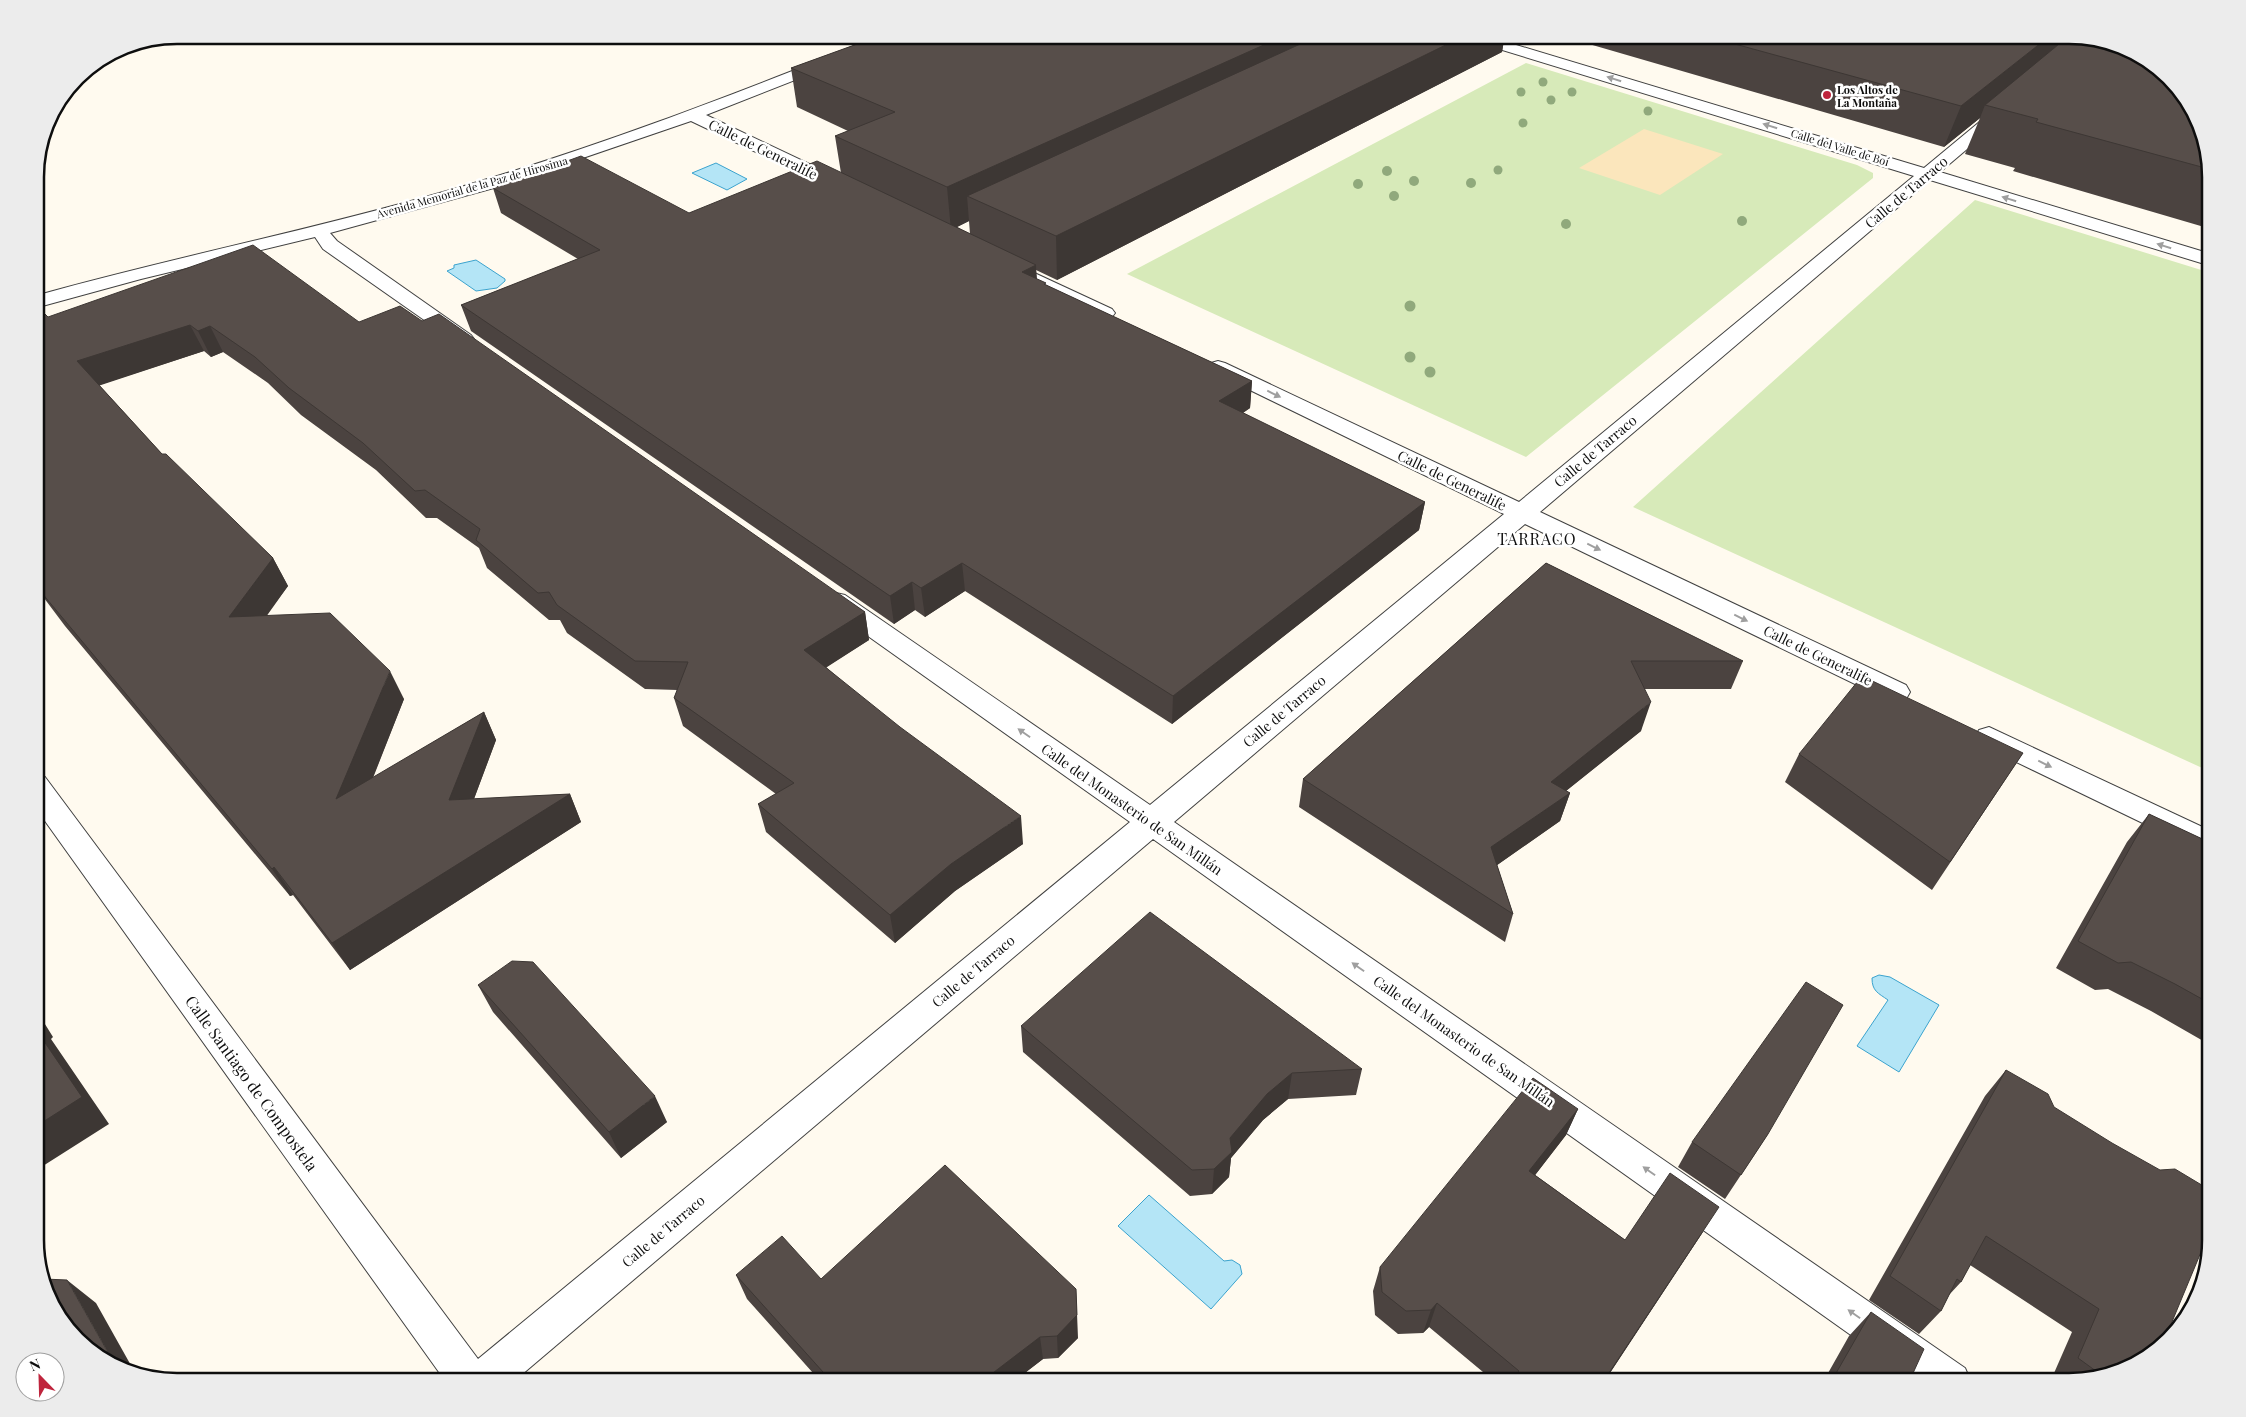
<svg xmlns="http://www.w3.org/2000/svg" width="2246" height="1417" viewBox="0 0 2246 1417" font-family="'Playfair Display',serif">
<rect width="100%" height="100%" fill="#fffaef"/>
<path fill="#d7eab9" d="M 1526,63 L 1857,165 L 1873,173 L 1873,178 L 1526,457 L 1127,274 Z
M 1975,200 L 2211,273 L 2211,772 L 1633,507 Z"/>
<path fill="#fbe6bc" d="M 1644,129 L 1723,154 L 1660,195 L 1579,168 Z"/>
<path fill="#b4e5f6" stroke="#3ba3ce" d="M 716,163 L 747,179 L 727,190 L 692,173 Z
M 476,260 L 505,279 L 505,281 L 497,288 L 476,291 L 447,271 L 454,268 L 454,265 Z
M 1879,975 L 1890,977 L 1939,1005 L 1899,1072 L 1857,1046 L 1888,1000 C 1878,993 1872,991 1872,978 Z
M 1149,1195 L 1224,1261 L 1232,1260 L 1240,1265 L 1242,1274 L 1211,1309 L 1118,1226 Z"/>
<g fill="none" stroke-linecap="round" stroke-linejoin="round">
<g stroke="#414141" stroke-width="2">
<path id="street" d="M 884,35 L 904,35 L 902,38 L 706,115 L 843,180 L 846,184 L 843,188 L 831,188 L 691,121 L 501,186 L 330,233 L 337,241 L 471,335 L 474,339 L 471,343 L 464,345 L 457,343 L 323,249 L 315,237 L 141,279 L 35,308 L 35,296 C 166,259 299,233 429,196 C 585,153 735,94 884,35 Z
M 1461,35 L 1483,35 L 1924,168 L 1994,110 L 2006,110 L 2008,113 L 2006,116 L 1940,172 L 2211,254 L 2211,266 L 1930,180 L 1540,512 L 1906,685 L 1910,692 L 1906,699 L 1896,702 L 1886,699 L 1525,524 L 1174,822 L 1965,1368 L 1971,1382 L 1917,1382 L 1153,839 L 513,1382 L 446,1382 L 35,807 L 35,774 L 45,777 L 478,1359 L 1130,822 L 827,607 L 823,601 L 827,595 L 836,593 L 845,595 L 1150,805 L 1504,514 L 1211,371 L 1208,367 L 1211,363 L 1218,361 L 1225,363 L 1519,502 L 1914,176 L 1463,38 Z
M 1013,263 L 1112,309 L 1115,313 L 1112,317 L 1098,317 L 1006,273 L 1003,269 L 1006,265 Z
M 1989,727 L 2211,831 L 2211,856 L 1979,744 L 1975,737 L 1979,730 Z"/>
</g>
<use href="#street" fill="#fff" fill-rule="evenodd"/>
</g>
<g fill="#90a97c">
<circle cx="1543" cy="82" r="4.5"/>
<circle cx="1521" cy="92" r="4.5"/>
<circle cx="1572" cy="92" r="4.5"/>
<circle cx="1551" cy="100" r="4.5"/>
<circle cx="1648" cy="111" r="4.5"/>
<circle cx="1523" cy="123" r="4.5"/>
<circle cx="1498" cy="170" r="4.5"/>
<circle cx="1387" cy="171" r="5"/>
<circle cx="1414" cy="181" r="5"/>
<circle cx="1471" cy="183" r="5"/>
<circle cx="1358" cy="184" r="5"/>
<circle cx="1394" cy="196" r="5"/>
<circle cx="1742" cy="221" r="5"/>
<circle cx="1566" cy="224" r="5"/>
<circle cx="1410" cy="306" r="5.5"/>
<circle cx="1410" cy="357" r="5.5"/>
<circle cx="1430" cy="372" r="5.5"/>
</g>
<path fill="#4b4340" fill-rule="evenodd" d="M 882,35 L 1535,35 L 1518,44 L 1504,39 L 1502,52 L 1057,280 L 1036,270 L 1037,279 L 1046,285 L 1252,381 L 1250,408 L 1243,413 L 1425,502 L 1419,530 L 1172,724 L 965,591 L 925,617 L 915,610 L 894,624 L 471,331 L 461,305 L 578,259 L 501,213 L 493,188 L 689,213 L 841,173 L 835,136 L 848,131 L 797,107 L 791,68 ZM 969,221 L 970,234 L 957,227 Z
M 1558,35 L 2069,35 L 2192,106 L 2211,176 L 2211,229 L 2013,171 L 2015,168 L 1965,154 L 1980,118 L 1944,147 Z
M 35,308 L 48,317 L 359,322 L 422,321 L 865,612 L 869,640 L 826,667 L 1023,844 L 955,891 L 895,943 L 766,832 L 758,804 L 776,794 L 683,726 L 674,698 L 677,690 L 645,689 L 567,633 L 560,620 L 549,620 L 487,568 L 479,548 L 437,518 L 426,518 L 376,470 L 301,415 L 268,383 L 223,352 L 211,357 L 204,351 L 99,385 L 162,454 L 273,558 L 288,586 L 266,615 L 404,699 L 373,778 L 484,712 L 496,740 L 474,799 L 570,794 L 581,822 L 350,970 L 293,895 L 290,896 L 65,626 L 35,586 Z
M 1546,563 L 1743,661 L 1731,689 L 1645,689 L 1641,731 L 1566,791 L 1570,793 L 1560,821 L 1497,865 L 1513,914 L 1505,942 L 1299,807 L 1303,779 Z
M 2023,753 L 1932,890 L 1785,782 L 1799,754 Z
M 2149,814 L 2211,843 L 2211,1053 L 2205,1042 L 2151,1011 L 2108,989 L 2095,990 L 2056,968 L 2127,842 Z
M 478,985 L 667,1122 L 621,1158 L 493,1012 Z
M 1021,1026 L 1362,1069 L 1356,1095 L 1288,1099 L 1263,1120 L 1231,1158 L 1229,1177 L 1212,1194 L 1190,1196 L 1023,1052 Z
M 2006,1070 L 2140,1363 L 2070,1382 L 2053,1382 L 2051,1380 L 2072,1332 L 1970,1265 L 1961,1282 L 1949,1295 L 1941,1311 L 1919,1334 L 1869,1300 L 1985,1096 Z
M 1578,1109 L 1566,1135 L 1535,1175 L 1625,1240 L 1703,1232 L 1604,1382 L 1495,1382 L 1429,1327 L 1423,1333 L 1398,1334 L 1375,1315 L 1373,1291 L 1380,1267 Z
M 1768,1134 L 1725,1199 L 1678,1167 L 1692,1142 Z
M 736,1275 L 821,1279 L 1078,1338 L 1058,1358 L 1043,1359 L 1013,1382 L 821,1382 L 747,1299 Z
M 1871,1312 L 1909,1382 L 1823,1382 L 1849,1336 Z"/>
<path fill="#3d3734" d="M 1286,35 L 1366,35 L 967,196 L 969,221 L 951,230 L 947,187 Z
M 1466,35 L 1505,35 L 1502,52 L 1057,280 L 1056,236 Z
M 1520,35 L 1535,35 L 1518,44 Z
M 2051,35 L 2069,35 L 2078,38 L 1985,105 L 1980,118 L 1944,147 L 1961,106 Z
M 1036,265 L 1037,291 L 1022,272 Z
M 190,325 L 204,351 L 92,388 L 77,361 Z
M 210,326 L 223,352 L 211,357 L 198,331 Z
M 1252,381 L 1250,408 L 1218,429 L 1219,401 Z
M 1425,502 L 1419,530 L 1172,724 L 1173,696 Z
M 273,558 L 288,586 L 246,645 L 229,617 Z
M 962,563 L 965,591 L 925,617 L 921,588 Z
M 912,582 L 915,610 L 894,624 L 890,596 Z
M 865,612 L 869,640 L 810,678 L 804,650 Z
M 390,671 L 404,699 L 353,827 L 336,799 Z
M 1651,702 L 1641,731 L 1542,810 L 1551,782 Z
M 484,712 L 496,740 L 463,828 L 449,800 Z
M 1570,793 L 1560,821 L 1483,875 L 1491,847 Z
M 570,794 L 581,822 L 350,970 L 332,943 Z
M 1021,816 L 1023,844 L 955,891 L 895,943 L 890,915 L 951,864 Z
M 274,867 L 293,895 L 290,896 L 272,869 Z
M 35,1008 L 53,1037 L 51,1039 L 109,1124 L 35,1171 Z
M 1292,1073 L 1288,1099 L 1263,1120 L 1231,1158 L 1229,1177 L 1212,1194 L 1214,1169 L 1230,1138 L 1267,1094 Z
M 655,1096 L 667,1122 L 621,1158 L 609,1132 Z
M 1578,1109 L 1566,1135 L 1519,1196 L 1529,1171 Z
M 1719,1207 L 1604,1382 L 1603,1382 Z
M 67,1280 L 96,1303 L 133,1369 L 114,1363 Z
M 1076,1289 L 1078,1338 L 1058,1358 L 1057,1336 Z
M 1437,1303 L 1429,1327 L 1423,1333 L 1431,1310 Z
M 1040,1337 L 1043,1359 L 1013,1382 L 981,1382 Z"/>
<path fill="#574e4a" stroke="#3d3734" d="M 882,35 L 1286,35 L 947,187 L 835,136 L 895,112 L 791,68 Z
M 1320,35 L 1466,35 L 1056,236 L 967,196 Z
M 1702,35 L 2051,35 L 1961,106 Z
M 2070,35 L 2148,59 L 2192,106 L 2209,169 L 2036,122 L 2038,119 L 1985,105 Z
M 581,156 L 689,213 L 817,161 L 1036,265 L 1022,272 L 1046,283 L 1044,284 L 1252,381 L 1219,401 L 1425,502 L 1173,696 L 962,563 L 921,588 L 912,582 L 890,596 L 461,305 L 600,250 L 493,188 Z
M 253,245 L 359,322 L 400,306 L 422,321 L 439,314 L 865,612 L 804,650 L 900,727 L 1021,816 L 951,864 L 890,915 L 758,804 L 794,783 L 674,698 L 688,662 L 635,661 L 557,605 L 549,592 L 538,593 L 476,540 L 480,529 L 425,490 L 415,491 L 363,443 L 289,388 L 255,357 L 210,326 L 198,331 L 190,325 L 77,361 L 162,454 L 166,454 L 273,558 L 229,617 L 330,613 L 390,671 L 336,799 L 484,712 L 449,800 L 570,794 L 332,943 L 274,867 L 272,869 L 46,598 L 35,584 L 35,308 L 38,307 L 48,317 Z
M 1546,563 L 1743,661 L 1631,661 L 1651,702 L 1551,782 L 1570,793 L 1491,847 L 1513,914 L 1303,779 Z
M 1862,676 L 2023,753 L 1950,862 L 1799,754 Z
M 2149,814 L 2211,843 L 2211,1004 L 2175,984 L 2131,962 L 2118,963 L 2078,941 Z
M 1150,912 L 1362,1069 L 1292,1073 L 1267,1094 L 1230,1138 L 1232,1152 L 1214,1169 L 1192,1170 L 1021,1026 Z
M 512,961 L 533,962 L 655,1096 L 609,1132 L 478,985 Z
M 1806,982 L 1843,1005 L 1768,1134 L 1741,1175 L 1692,1142 Z
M 35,1028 L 82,1097 L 35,1127 Z
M 2006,1070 L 2048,1094 L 2054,1107 L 2112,1143 L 2160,1170 L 2175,1169 L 2205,1187 L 2211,1197 L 2211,1228 L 2164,1341 L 2140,1363 L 2100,1374 L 2078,1358 L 2099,1309 L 1986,1236 L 1961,1282 L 1957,1279 L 1941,1311 L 1890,1276 Z
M 1533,1078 L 1578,1109 L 1529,1171 L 1625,1240 L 1670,1173 L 1719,1207 L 1603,1382 L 1516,1382 L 1515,1377 L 1519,1371 L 1437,1303 L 1431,1310 L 1406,1311 L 1382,1292 L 1380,1267 Z
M 945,1165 L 1076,1289 L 1077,1315 L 1057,1336 L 1040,1337 L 981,1382 L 832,1382 L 736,1275 L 782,1236 L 821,1279 Z
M 44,1279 L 67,1280 L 114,1363 L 98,1358 L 54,1311 Z
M 1871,1312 L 1924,1349 L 1909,1382 L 1831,1382 Z"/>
<defs><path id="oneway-solid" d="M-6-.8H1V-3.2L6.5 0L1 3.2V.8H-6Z" transform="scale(1.25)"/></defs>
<g fill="#9f9f9f">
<use href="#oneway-solid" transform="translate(1614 79) rotate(-163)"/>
<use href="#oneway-solid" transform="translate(1770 126) rotate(-163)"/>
<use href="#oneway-solid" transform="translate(2009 199) rotate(-163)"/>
<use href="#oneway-solid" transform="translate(2164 246) rotate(-163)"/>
<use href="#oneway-solid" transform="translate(1274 394) rotate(26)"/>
<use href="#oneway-solid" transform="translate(1594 547) rotate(26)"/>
<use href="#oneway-solid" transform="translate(1741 618) rotate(26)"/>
<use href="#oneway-solid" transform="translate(1024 733) rotate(-145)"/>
<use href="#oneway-solid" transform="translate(2045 764) rotate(26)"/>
<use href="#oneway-solid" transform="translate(1358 967) rotate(-145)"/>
<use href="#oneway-solid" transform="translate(1649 1171) rotate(-145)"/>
<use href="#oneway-solid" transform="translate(1854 1314) rotate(-145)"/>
</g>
<circle fill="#bf253d" stroke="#fff" stroke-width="2" cx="1827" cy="95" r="5"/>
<g text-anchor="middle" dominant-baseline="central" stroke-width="5" stroke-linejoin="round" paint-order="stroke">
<g font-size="11" font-weight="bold" fill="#0e0e0e" stroke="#fff" text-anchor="start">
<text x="1837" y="89">Los Altos de<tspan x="1837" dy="13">La Montaña</tspan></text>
</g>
<g font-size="11" fill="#0e0e0e" stroke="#fff">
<text transform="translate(1840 147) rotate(17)">Calle del Valle de Boí</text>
<text transform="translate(472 187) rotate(-16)">Avenida Memorial de la Paz de Hirosima</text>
</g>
<g font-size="14" fill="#0e0e0e" stroke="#fff">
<text transform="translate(763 149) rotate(26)">Calle de Generalife</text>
<text transform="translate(1906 192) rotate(-40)">Calle de Tarraco</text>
<text transform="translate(1595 451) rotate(-40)">Calle de Tarraco</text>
<text transform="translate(1452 480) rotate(26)">Calle de Generalife</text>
<text transform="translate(1818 655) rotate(26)">Calle de Generalife</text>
<text transform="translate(1284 711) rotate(-40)">Calle de Tarraco</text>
<text transform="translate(1132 809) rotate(35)">Calle del Monasterio de San Millán</text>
<text transform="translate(973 971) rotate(-40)">Calle de Tarraco</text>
<text transform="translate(1464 1041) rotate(35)">Calle del Monasterio de San Millán</text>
<text transform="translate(663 1231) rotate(-40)">Calle de Tarraco</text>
</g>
<g font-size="16" letter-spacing="1" fill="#0e0e0e" stroke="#fff">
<text x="1537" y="538">TARRACO</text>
</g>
<g font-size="16" fill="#0e0e0e" stroke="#fff">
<text transform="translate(252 1083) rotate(54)">Calle Santiago de Compostela</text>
</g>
</g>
<path d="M0 0H2246V1417H0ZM177 44H2069A133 133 0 0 1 2202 177V1240A133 133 0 0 1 2069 1373H177A133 133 0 0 1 44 1240V177A133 133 0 0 1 177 44Z" fill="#ececec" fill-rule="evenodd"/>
<path fill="none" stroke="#0e0e0e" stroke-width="2.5" d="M177 44H2069A133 133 0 0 1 2202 177V1240A133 133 0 0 1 2069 1373H177A133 133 0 0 1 44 1240V177A133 133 0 0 1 177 44Z"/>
<g transform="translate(40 1377) rotate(337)"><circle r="24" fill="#ffffff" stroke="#9f9f9f"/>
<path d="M0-4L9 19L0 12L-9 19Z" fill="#bf253d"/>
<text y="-8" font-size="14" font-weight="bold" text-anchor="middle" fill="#0e0e0e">N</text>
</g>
</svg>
